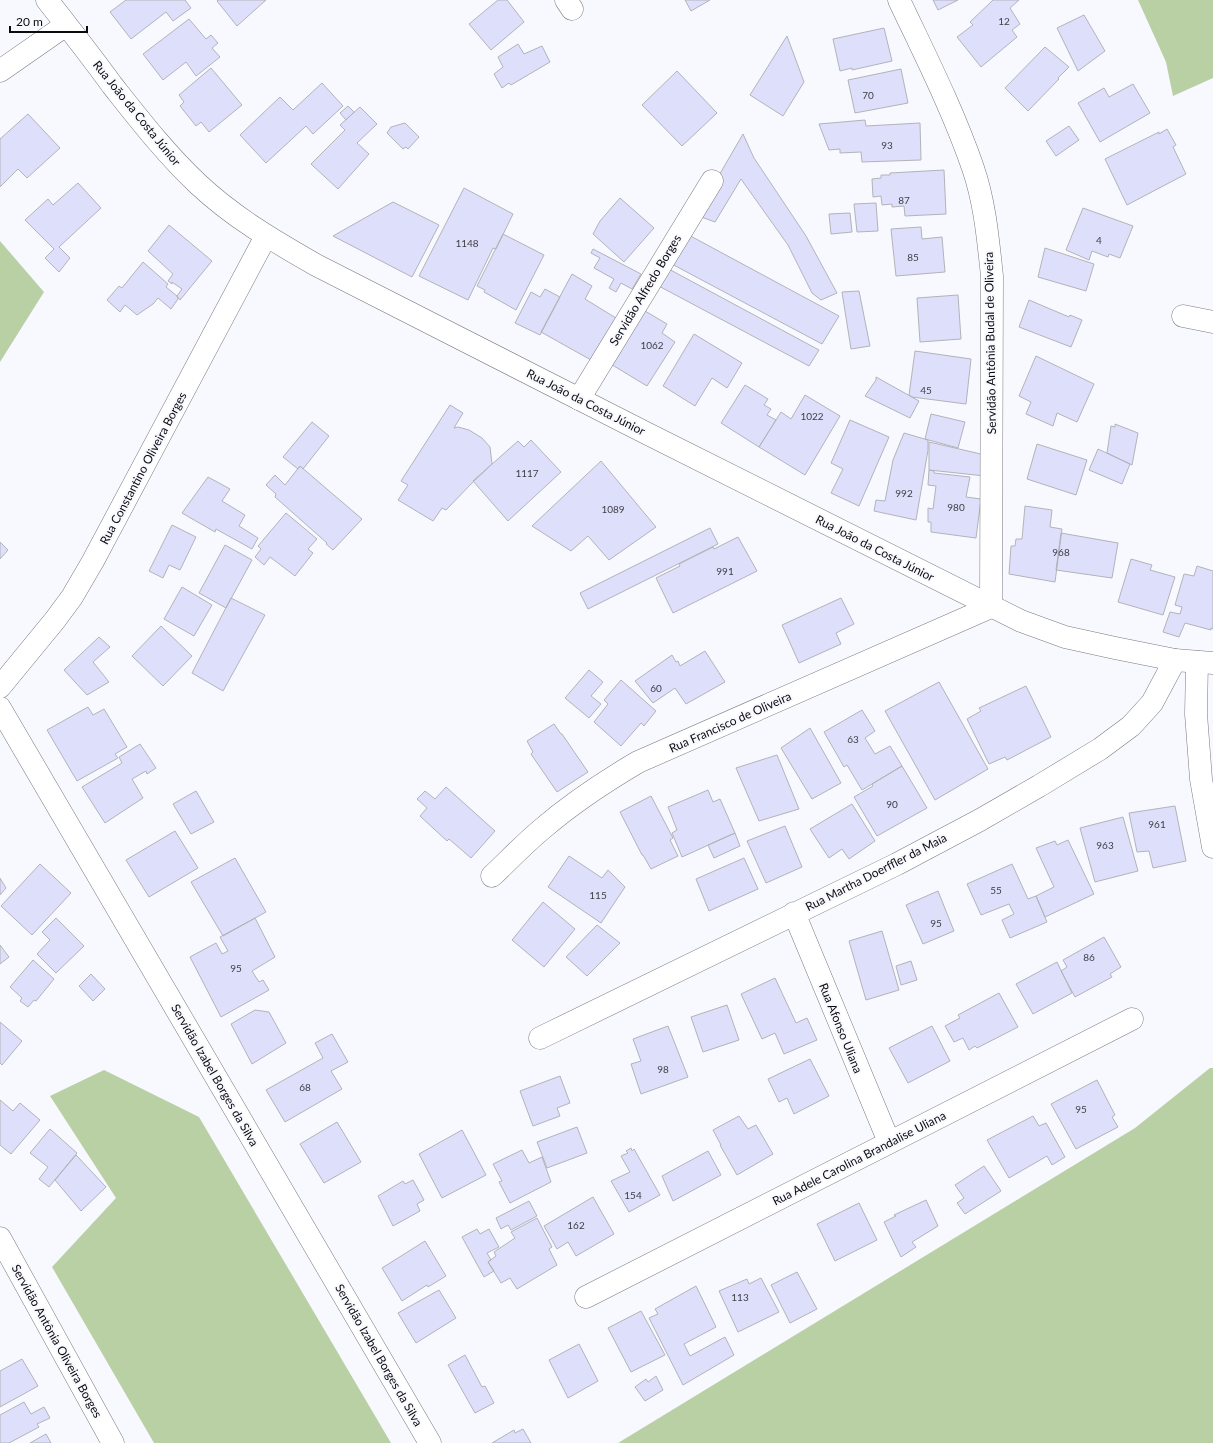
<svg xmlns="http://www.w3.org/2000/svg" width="1213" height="1443" viewBox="0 0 1213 1443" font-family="Lato,sans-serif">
<rect width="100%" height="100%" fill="#f8f8ff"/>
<path fill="#b9d0a5" d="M 1138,0 L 1213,0 L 1213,78 L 1173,96 L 1166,62 Z
M 0,241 L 44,292 L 0,362 Z
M 1210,1068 L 1213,1068 L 1213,1443 L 618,1443 L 1135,1128 Z
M 104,1070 L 199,1117 L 391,1443 L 154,1443 L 52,1267 L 116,1198 L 50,1096 Z"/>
<path fill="#dedffb" stroke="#b2b3ba" d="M 126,0 L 185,0 L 191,8 L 173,21 L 166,12 L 131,39 L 110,12 Z
M 218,0 L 266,0 L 237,26 L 217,1 Z
M 498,0 L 507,0 L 524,22 L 491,50 L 469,24 Z
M 685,0 L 710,0 L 691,11 Z
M 933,0 L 958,0 L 938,10 Z
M 993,0 L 1019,0 L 1010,8 L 1020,24 L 1012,30 L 1017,37 L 981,67 L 957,37 L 973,25 L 970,22 Z
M 1084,15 L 1105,51 L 1078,71 L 1057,28 Z
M 189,19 L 206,39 L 211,35 L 218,43 L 212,48 L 220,57 L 196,76 L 186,62 L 163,80 L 143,54 Z
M 884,28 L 892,61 L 852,70 L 852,68 L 840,71 L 833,39 Z
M 787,36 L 804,82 L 783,116 L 750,95 Z
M 518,44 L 524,54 L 542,46 L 550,62 L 511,85 L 509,83 L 502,88 L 494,74 L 503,67 L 498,57 Z
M 1045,47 L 1069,67 L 1058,78 L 1059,79 L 1028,111 L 1005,88 Z
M 211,68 L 242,105 L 209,132 L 201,122 L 196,126 L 180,106 L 184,102 L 179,95 Z
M 901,69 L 908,103 L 855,113 L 848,80 Z
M 677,71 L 717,113 L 682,146 L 642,105 Z
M 322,83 L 343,106 L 313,134 L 306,126 L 266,163 L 240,135 L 280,97 L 293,110 Z
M 1133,84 L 1150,113 L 1100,142 L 1078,103 L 1104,88 L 1109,97 Z
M 348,106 L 354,112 L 346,120 L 340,113 Z
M 360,107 L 377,124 L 357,143 L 369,154 L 338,189 L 311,164 L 345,130 L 340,125 Z
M 28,114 L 60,148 L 27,178 L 18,169 L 0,187 L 0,139 Z
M 865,120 L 866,126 L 920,123 L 921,160 L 862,162 L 861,152 L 840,153 L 840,149 L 829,150 L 819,124 Z
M 405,123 L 419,137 L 408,149 L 406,147 L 403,149 L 387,133 L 391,127 Z
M 1069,126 L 1079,140 L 1056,156 L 1046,141 Z
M 1167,129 L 1176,145 L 1173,147 L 1186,174 L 1127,205 L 1105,159 L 1159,132 L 1159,134 Z
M 743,134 L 754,158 L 806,236 L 837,293 L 821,300 L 812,293 L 788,245 L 741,179 L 715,222 L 696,215 Z
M 944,170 L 946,214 L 905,216 L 904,206 L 892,207 L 892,204 L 882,205 L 881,196 L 873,197 L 872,179 L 881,178 L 881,175 L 890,175 L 890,173 Z
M 78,183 L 101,208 L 59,247 L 70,258 L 59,272 L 45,258 L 54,249 L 25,220 L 48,199 L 53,205 Z
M 464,188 L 513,214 L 496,249 L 493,248 L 468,300 L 419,276 Z
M 620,198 L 654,228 L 624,262 L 593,234 L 600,221 Z
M 393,202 L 439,225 L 412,277 L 333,236 Z
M 876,203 L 878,231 L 857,232 L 854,204 Z
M 1083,208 L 1133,226 L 1120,258 L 1109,254 L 1108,257 L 1092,251 L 1089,260 L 1066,250 Z
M 850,213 L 852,232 L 831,234 L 829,214 Z
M 169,225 L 212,261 L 180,300 L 177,296 L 182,289 L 172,282 L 172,284 L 168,281 L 173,274 L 148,251 Z
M 921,227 L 922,239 L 942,237 L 945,272 L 896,276 L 891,229 Z
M 685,233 L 839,316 L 822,344 L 668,262 Z
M 503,234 L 544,255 L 516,310 L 484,292 L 485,290 L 477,286 Z
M 1045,248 L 1094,264 L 1086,291 L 1038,277 Z
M 593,249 L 641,274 L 632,289 L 621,283 L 616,292 L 609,288 L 614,279 L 594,268 L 600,258 L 591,253 Z
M 143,262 L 168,284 L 166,287 L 177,296 L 178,299 L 171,309 L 158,298 L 153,304 L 137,315 L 125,305 L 120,312 L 107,300 L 119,286 L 122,288 Z
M 665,267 L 819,350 L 809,366 L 655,284 Z
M 572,274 L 592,286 L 585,299 L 616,318 L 591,360 L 541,332 Z
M 545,289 L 560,297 L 540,335 L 515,323 L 531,292 L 540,297 Z
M 859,291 L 870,346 L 851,349 L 842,292 Z
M 958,295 L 961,339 L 920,342 L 917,298 Z
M 1029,300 L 1069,317 L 1070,315 L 1082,320 L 1071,347 L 1019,327 Z
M 640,308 L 667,324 L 662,333 L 675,342 L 647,386 L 609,363 Z
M 694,334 L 742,363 L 727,388 L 712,378 L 695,406 L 663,386 Z
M 915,351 L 971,359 L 966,404 L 912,397 L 909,395 Z
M 1036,356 L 1094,384 L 1077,422 L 1057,413 L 1053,426 L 1026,414 L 1031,402 L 1019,396 Z
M 876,377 L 919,401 L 910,418 L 865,396 L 876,380 Z
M 745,385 L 768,399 L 764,405 L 771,409 L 767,415 L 776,420 L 759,447 L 721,423 Z
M 805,395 L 840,416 L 805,475 L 759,447 L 781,412 L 791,419 Z
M 450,405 L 463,413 L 454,428 L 458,427 L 469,430 L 482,438 L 490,447 L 492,464 L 473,482 L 446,510 L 442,508 L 433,521 L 398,500 L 408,485 L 401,481 Z
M 931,414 L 965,422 L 958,448 L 925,439 Z
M 850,420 L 889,437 L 859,506 L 831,493 L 843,469 L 831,463 Z
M 312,422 L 329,436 L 303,469 L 300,466 L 298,469 L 283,457 Z
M 1115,424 L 1138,433 L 1132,465 L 1107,453 L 1111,426 L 1115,427 Z
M 904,433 L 928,440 L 928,450 L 916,520 L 874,511 L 876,500 L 885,501 L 893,460 Z
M 531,440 L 561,472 L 508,521 L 473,481 L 518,441 L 524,447 Z
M 929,442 L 985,455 L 985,476 L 929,470 Z
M 1037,444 L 1087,460 L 1076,495 L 1027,479 Z
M 1098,449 L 1130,464 L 1122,484 L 1089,470 Z
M 601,461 L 656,527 L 609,560 L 588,536 L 571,551 L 532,526 Z
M 300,466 L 362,519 L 333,550 L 326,544 L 327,543 L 275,497 L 276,494 L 266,485 L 275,475 L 285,485 Z
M 929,470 L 934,471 L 934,473 L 970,477 L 966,497 L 981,499 L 976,538 L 931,532 L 931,522 L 928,522 L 928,508 L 933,509 L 936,486 L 928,485 Z
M 208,477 L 230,489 L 222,501 L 245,515 L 239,526 L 258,538 L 252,549 L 216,529 L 215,532 L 182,513 Z
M 1025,506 L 1052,510 L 1050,527 L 1062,529 L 1055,582 L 1009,574 L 1011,546 L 1015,546 L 1016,539 L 1022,539 Z
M 286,513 L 317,539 L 308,549 L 313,553 L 295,576 L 270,557 L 264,565 L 255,557 L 261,549 L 258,546 Z
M 172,525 L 196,537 L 180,570 L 169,565 L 163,578 L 149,571 Z
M 710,528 L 718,544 L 588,609 L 580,593 Z
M 1061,533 L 1118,543 L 1112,578 L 1056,570 Z
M 738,537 L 757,571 L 673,613 L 656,578 L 680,566 L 679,564 L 713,547 L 714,549 Z
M 0,542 L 8,550 L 0,559 Z
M 225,545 L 252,560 L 226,608 L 199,593 Z
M 1131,559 L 1152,565 L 1150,570 L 1175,577 L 1163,615 L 1118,602 Z
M 1197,566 L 1213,571 L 1213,629 L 1211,628 L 1211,630 L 1185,623 L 1179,637 L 1163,632 L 1170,612 L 1180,614 L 1182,607 L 1175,605 L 1184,574 L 1194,576 Z
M 182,587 L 212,605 L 194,636 L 164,619 Z
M 231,598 L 265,615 L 223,691 L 192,673 Z
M 841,598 L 854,624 L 836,633 L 841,644 L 799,663 L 782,625 Z
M 161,626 L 192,656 L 163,686 L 132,656 Z
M 99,637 L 110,647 L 93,662 L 109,682 L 87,695 L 64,670 Z
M 705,651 L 725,682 L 686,704 L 675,688 L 653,703 L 635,681 L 672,655 L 676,662 L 678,661 L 680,666 Z
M 589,670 L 603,682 L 591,696 L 601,704 L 589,718 L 565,698 Z
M 621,680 L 656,711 L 644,726 L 641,723 L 621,746 L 594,722 L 608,704 L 604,700 Z
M 939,682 L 988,769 L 935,800 L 885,711 Z
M 1026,686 L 1051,737 L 1007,760 L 1005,757 L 989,764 L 967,719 L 981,711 L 979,708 Z
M 88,707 L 93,715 L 104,709 L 127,747 L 115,754 L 118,758 L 77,781 L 47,730 Z
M 862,710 L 875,731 L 865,738 L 875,754 L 890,746 L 902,766 L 862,790 L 847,765 L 844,767 L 824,732 Z
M 554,724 L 561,734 L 562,734 L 588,772 L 557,792 L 531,754 L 533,752 L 527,741 Z
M 810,728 L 841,783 L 812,799 L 781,748 Z
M 140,744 L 156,768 L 147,774 L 146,771 L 132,779 L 143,798 L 105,823 L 82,787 L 122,763 L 119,757 Z
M 777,755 L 799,809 L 759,821 L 736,768 Z
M 902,766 L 927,808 L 877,836 L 854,797 L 873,786 L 872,784 Z
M 446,787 L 495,831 L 471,858 L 449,839 L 447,841 L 420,816 L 427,808 L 417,799 L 425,791 L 435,799 Z
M 708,790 L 713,802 L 720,799 L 735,833 L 682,857 L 672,833 L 677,830 L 668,807 Z
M 196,791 L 214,822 L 191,834 L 173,804 Z
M 651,796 L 673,838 L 670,840 L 678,856 L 651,869 L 643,855 L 642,855 L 620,812 Z
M 852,804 L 875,841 L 849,859 L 842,849 L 829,858 L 810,829 Z
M 1175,806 L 1186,861 L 1153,868 L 1149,851 L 1137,852 L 1129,813 Z
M 1123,817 L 1138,871 L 1095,882 L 1080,828 Z
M 785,826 L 802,867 L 766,883 L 747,841 Z
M 175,831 L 198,868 L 149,897 L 126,860 Z
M 735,833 L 740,846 L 714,858 L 708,845 Z
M 1068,840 L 1094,894 L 1045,917 L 1036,896 L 1054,887 L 1036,848 L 1055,841 L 1057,845 Z
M 569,856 L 602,878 L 608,870 L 625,887 L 601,923 L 548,887 Z
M 235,858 L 266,912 L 223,936 L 191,882 Z
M 744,858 L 758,889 L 709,911 L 696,879 Z
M 40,864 L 71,893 L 32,935 L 1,906 Z
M 1012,864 L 1028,899 L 1036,896 L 1047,922 L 1010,938 L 1002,920 L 1014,914 L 1009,904 L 981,915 L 967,884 Z
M 0,878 L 6,888 L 0,895 Z
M 938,891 L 954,931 L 923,944 L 906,905 Z
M 543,902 L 575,929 L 544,967 L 512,940 Z
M 56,918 L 84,946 L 56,973 L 37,954 L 50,940 L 42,932 Z
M 255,918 L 275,957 L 252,971 L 259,982 L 263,980 L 269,990 L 221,1017 L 190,957 L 216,943 L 222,954 L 228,951 L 220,937 Z
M 597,925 L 620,943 L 587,976 L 566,957 Z
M 882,931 L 899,990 L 866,1000 L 849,941 Z
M 1104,937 L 1121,967 L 1110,974 L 1112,977 L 1075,997 L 1061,971 L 1067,967 L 1063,960 Z
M 0,945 L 9,957 L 0,964 Z
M 33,960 L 54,979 L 36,1001 L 34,1000 L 28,1007 L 20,1001 L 22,998 L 10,987 Z
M 911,961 L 917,980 L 901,985 L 896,966 Z
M 1057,962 L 1072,993 L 1033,1014 L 1016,984 Z
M 91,974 L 105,989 L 93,1001 L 79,986 Z
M 775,978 L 796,1023 L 807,1018 L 817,1040 L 784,1054 L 775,1033 L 762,1039 L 741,994 Z
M 999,993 L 1018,1027 L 977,1048 L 975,1046 L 969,1050 L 963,1038 L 954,1042 L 945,1026 L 960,1018 L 958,1015 Z
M 727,1005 L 739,1040 L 703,1052 L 691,1017 Z
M 255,1010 L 269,1012 L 286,1043 L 252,1064 L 231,1024 Z
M 0,1022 L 22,1041 L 2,1065 L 0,1063 Z
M 668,1026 L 688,1077 L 641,1094 L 631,1064 L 641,1061 L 633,1039 Z
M 932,1026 L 950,1061 L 908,1083 L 889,1048 Z
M 332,1034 L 348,1062 L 331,1071 L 342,1089 L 285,1122 L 266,1090 L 323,1058 L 315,1043 Z
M 810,1059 L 829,1096 L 794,1114 L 787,1098 L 779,1102 L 768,1079 Z
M 560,1076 L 570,1103 L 557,1108 L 560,1116 L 533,1126 L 520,1091 Z
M 1097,1080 L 1115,1115 L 1112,1117 L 1118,1127 L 1076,1149 L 1051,1104 Z
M 0,1100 L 13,1111 L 20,1103 L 40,1120 L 11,1154 L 0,1145 Z
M 739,1116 L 748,1129 L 756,1125 L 773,1154 L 737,1175 L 720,1145 L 721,1145 L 713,1130 Z
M 1033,1116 L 1039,1126 L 1046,1123 L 1065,1157 L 1052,1165 L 1047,1156 L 1009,1178 L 987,1140 Z
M 337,1122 L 361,1162 L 324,1183 L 300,1144 Z
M 577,1127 L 587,1153 L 547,1168 L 537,1142 Z
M 50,1129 L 77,1153 L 49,1187 L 39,1179 L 48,1167 L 30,1153 Z
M 462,1130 L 486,1175 L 442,1198 L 419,1154 Z
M 631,1148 L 632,1151 L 634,1149 L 660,1195 L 629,1212 L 611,1181 L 630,1172 L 621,1156 L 628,1153 L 626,1151 Z
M 522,1150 L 529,1163 L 542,1157 L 551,1182 L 510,1203 L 499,1182 L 502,1181 L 493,1164 Z
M 708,1151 L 721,1175 L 673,1201 L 662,1176 Z
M 76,1155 L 106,1187 L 81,1211 L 55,1180 Z
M 984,1166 L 1001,1191 L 965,1214 L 957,1203 L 964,1198 L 955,1185 Z
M 413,1180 L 424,1200 L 417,1204 L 420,1211 L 393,1226 L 378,1196 L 403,1181 L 405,1184 Z
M 593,1197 L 614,1234 L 576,1256 L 568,1242 L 557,1249 L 544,1226 Z
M 926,1200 L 938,1226 L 912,1242 L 916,1247 L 901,1257 L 884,1222 L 896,1216 L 894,1215 Z
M 529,1201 L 537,1216 L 511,1230 L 508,1225 L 501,1229 L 496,1218 Z
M 859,1203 L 877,1240 L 835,1261 L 817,1224 Z
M 537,1218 L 552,1247 L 549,1249 L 557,1265 L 517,1289 L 510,1278 L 501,1283 L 488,1262 L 496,1256 L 494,1252 L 515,1238 L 511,1232 Z
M 477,1229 L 480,1234 L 489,1229 L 499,1247 L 487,1253 L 491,1260 L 488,1262 L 494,1271 L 484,1277 L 462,1237 Z
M 425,1241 L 446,1276 L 428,1287 L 427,1285 L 402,1301 L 382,1268 Z
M 797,1272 L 817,1309 L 790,1323 L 771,1285 Z
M 761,1278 L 779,1312 L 738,1332 L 719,1291 L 747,1279 L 749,1284 Z
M 696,1286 L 716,1327 L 684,1344 L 690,1356 L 725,1337 L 734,1355 L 683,1385 L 649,1318 L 658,1314 L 655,1309 Z
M 439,1290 L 456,1318 L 416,1343 L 398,1313 Z
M 641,1311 L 665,1355 L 631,1372 L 608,1328 Z
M 579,1344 L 598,1381 L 568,1398 L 549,1360 Z
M 465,1355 L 482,1387 L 485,1386 L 494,1403 L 475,1413 L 448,1365 Z
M 22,1359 L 38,1386 L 0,1407 L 0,1371 Z
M 656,1376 L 663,1390 L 645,1401 L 635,1387 L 646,1379 L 648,1382 Z
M 24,1402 L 31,1414 L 44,1407 L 50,1418 L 37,1424 L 39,1427 L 9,1443 L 0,1443 L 0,1415 Z
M 523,1429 L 531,1443 L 492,1443 L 514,1430 L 515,1433 Z
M 46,1434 L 51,1443 L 30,1443 Z"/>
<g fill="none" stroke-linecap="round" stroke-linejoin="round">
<g stroke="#7a7a82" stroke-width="23">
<path id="street" d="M 566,0 L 572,9
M 0,71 L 66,25
M 1183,316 L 1213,322
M 579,399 L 712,181
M 1197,662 L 1196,714 L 1201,779 L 1213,847
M 0,708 L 430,1443
M 492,876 C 509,860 524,844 542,829 C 571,804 604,782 638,762 L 991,607 L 992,276 C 988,239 985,203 973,168 C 953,110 925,55 899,0
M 794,913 L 889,1142
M 540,1038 L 897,864 L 980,820 L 1039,786 L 1100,749 L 1131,726 L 1152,703 L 1175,660
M 0,1238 L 113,1443
M 586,1297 L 1132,1019"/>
</g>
<g stroke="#7a7a82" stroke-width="23">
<path id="secondary" d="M 47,0 C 69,28 91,56 112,85 C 139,119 166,154 198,184 C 233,217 274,241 316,265 L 646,433 L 1021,621 L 1065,637 L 1115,648 L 1175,660 L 1213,663
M 0,687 L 55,620 L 72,597 L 93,561 L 266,236"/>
</g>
<use href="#street" stroke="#fff" stroke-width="22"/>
<use href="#secondary" stroke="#fff" stroke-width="22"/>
</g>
<g text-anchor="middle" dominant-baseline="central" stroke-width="4" stroke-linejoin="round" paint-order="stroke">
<g font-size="10" fill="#404048">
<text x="1004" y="21">12</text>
<text x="868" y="95">70</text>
<text x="887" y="145">93</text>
<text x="904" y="200">87</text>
<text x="1099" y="240">4</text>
<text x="467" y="243">1148</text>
<text x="913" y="257">85</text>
<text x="652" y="345">1062</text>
<text x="926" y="390">45</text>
<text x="812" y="416">1022</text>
<text x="527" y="473">1117</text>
<text x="904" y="493">992</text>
<text x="956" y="507">980</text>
<text x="613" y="509">1089</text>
<text x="1061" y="552">968</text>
<text x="725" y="571">991</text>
<text x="656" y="688">60</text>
<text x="853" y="739">63</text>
<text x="892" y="804">90</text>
<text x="1157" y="824">961</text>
<text x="1105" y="845">963</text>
<text x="996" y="890">55</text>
<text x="598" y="895">115</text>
<text x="936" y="923">95</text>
<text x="1089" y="957">86</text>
<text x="236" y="968">95</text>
<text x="663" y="1069">98</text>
<text x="305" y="1087">68</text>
<text x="1081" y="1109">95</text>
<text x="633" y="1195">154</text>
<text x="576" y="1225">162</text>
<text x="740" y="1297">113</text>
</g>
<g font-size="12" fill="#0b0b0d" stroke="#f8f8ff">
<text transform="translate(137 113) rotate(51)">Rua João da Costa Júnior</text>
<text transform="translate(645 290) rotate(-59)">Servidão Alfredo Borges</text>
<text transform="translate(990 343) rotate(-91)">Servidão Antônia Budal de Oliveira</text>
<text transform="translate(586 402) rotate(27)">Rua João da Costa Júnior</text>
<text transform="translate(143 468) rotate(-62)">Rua Constantino Oliveira Borges</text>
<text transform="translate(875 548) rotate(27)">Rua João da Costa Júnior</text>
<text transform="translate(730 722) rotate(-24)">Rua Francisco de Oliveira</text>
<text transform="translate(876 872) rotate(-27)">Rua Martha Doerffler da Maia</text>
<text transform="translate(841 1028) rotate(68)">Rua Afonso Uliana</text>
<text transform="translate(215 1075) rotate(60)">Servidão Izabel Borges da Silva</text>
<text transform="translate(859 1158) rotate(-27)">Rua Adele Carolina Brandalise Uliana</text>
<text transform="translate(57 1341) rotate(61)">Servidão Antônia Oliveira Borges</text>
<text transform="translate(379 1355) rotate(60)">Servidão Izabel Borges da Silva</text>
</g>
</g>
<path d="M10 26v6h77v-6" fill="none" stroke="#0b0b0d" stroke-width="2"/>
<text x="16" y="26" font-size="12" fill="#0b0b0d" stroke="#f8f8ff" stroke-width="3" paint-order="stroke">20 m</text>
</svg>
